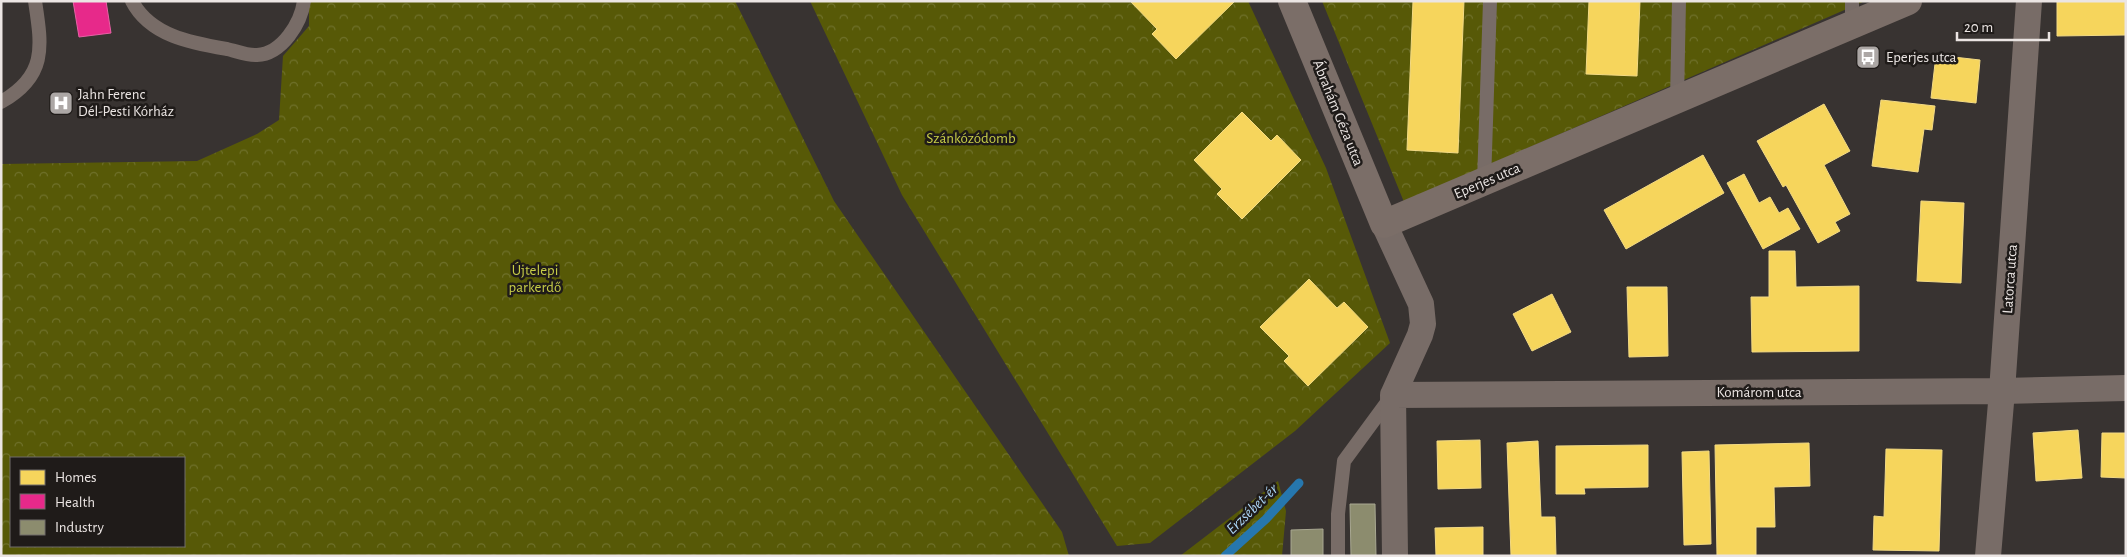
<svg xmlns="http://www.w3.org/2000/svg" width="2127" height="557" viewBox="0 0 2127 557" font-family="'Alegreya Sans',sans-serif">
<defs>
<pattern id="forest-crowns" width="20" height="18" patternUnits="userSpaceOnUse" patternTransform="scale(1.25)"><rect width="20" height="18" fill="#575907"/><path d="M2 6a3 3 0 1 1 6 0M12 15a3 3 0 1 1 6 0" fill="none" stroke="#6f712b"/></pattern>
</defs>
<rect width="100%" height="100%" fill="#383331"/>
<path fill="url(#forest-crowns)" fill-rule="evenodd" d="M 309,1 L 735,1 L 834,201 L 1062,532 L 1069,556 L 1,556 L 1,164 L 197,161 L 257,134 L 279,120 L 283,56 L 309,26 ZM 11,458 L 184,458 L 184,546 L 11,546 Z
M 810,1 L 1248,1 L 1326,168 L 1390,343 L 1295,431 L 1150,543 L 1117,546 L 902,195 Z
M 1322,1 L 1865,1 L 1404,202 Z
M 1278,481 L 1286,511 L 1282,556 L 1180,556 Z"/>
<path fill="#f6d55c" stroke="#f3da84" d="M 1130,1 L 1235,1 L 1176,59 L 1152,34 L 1157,29 Z
M 1413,1 L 1464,1 L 1458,153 L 1407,150 Z
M 1589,1 L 1640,1 L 1637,76 L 1586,74 Z
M 2057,1 L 2126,1 L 2126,35 L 2057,36 Z
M 1936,55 L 1980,60 L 1976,103 L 1931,98 Z
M 1881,100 L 1935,106 L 1932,130 L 1924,129 L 1918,172 L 1872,166 Z
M 1824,104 L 1850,151 L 1824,165 L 1850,214 L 1835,222 L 1840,231 L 1818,243 L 1786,185 L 1783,187 L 1757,141 Z
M 1242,112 L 1271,141 L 1277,135 L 1301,160 L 1242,219 L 1217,194 L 1222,189 L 1194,160 Z
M 1703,155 L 1724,193 L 1626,249 L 1604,210 Z
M 1744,174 L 1759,203 L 1770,197 L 1779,213 L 1788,208 L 1800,229 L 1763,249 L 1727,183 Z
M 1921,201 L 1964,203 L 1961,283 L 1917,281 Z
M 1769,251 L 1795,251 L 1796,287 L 1859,286 L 1859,351 L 1752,352 L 1751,297 L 1769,297 Z
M 1309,279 L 1337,308 L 1344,302 L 1368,327 L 1308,386 L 1284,361 L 1289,356 L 1260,327 Z
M 1627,287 L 1667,287 L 1668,356 L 1629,357 Z
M 1552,294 L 1571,332 L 1532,351 L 1513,314 Z
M 2078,430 L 2082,478 L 2036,481 L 2033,433 Z
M 2102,433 L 2126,433 L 2126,478 L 2101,477 Z
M 1480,440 L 1481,488 L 1438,489 L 1437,441 Z
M 1538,441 L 1541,517 L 1555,517 L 1556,556 L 1511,556 L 1507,443 Z
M 1809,443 L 1810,486 L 1774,487 L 1775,527 L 1756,527 L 1756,556 L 1717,556 L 1715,445 Z
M 1648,445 L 1648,487 L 1584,488 L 1585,494 L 1556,494 L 1556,446 Z
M 1886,449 L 1942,450 L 1939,551 L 1873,550 L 1874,516 L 1884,517 Z
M 1709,451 L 1711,544 L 1684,545 L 1682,452 Z
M 1483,527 L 1483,556 L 1436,556 L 1435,528 Z"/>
<path fill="#e7298a" stroke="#e861a5" d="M 73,1 L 106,1 L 111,33 L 79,37 Z"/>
<path fill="#8c8c6e" stroke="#a8a791" d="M 1350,504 L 1375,504 L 1376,556 L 1351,556 Z
M 1323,529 L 1323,556 L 1291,556 L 1291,530 Z"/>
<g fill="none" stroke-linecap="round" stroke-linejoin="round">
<path stroke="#2677ae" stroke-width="9" d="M 1225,556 L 1266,519 L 1299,483"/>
<path stroke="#786c67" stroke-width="14" d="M 132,1 C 150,36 192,43 227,49 C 236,51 248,56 257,55 C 282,54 301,23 304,1
M 1852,25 L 1852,1
M 1677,100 L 1679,1
M 1,102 C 47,76 42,47 35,1
M 1484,182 L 1490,1
M 1338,556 L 1338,514 L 1344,461 L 1391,397"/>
<path stroke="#786c67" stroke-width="26" d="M 1384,224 L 1421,304 L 1423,324 L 1420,335 L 1393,395 L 1395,556
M 1393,395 L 2002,391 L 2126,388
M 1988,556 L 2002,391 L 2029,1"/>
<path stroke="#7b6e68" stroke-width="28" d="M 1292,1 L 1384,224 L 1908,1"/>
</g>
<defs>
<g id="bus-square" transform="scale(1.25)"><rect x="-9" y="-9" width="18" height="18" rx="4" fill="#aca7a5" stroke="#1f1b19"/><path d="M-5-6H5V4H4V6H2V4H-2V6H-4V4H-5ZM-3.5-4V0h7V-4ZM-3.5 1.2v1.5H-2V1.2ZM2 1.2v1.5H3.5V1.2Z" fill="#fff"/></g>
<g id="hospital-square" transform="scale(1.25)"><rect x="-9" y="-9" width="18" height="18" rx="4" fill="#aca7a5" stroke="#1f1b19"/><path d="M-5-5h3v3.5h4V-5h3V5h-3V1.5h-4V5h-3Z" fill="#fff"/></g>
</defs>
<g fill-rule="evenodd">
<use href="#bus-square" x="1868" y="57"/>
<use href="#hospital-square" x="61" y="103"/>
</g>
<g text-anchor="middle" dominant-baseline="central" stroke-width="5" stroke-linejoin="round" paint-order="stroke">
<g font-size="15" fill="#ebe5e3" stroke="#1f1b19" text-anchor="start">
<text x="1886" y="57">Eperjes utca</text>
<text x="78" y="94">Jahn Ferenc<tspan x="78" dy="17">Dél-Pesti Kórház</tspan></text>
</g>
<g font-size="15" fill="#ebe5e3" stroke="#1f1b19">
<text transform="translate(1338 113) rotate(68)">Ábrahám Géza utca</text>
<text transform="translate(1487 181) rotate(-23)">Eperjes utca</text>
<text transform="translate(2010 279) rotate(-86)">Latorca utca</text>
<text x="1759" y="392">Komárom utca</text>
</g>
<g font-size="15" fill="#c7cd48" stroke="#1f1b19">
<text x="971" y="138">Szánkózódomb</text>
<text x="535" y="270">Újtelepi<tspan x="535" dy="17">parkerdő</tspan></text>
</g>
<g font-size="16" font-style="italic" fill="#add5f5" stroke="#1f1b19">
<text transform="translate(1252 509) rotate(-44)">Erzsébet-ér</text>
</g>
</g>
<rect width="2127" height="557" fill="none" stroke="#ebe5e3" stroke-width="5"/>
<rect x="10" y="457" width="175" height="90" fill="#1f1b19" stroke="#716c6a"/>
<rect x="20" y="470" width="25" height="15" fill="#f6d55c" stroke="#716c6a"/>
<text x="55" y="482" font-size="15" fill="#ebe5e3">Homes</text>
<rect x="20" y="494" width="25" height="15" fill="#e7298a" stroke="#716c6a"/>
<text x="55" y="507" font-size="15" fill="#ebe5e3">Health</text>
<rect x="20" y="520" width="25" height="15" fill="#8c8c6e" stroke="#716c6a"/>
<text x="55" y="532" font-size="15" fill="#ebe5e3">Industry</text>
<path d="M1957 32v8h92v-8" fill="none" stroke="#ebe5e3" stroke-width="2.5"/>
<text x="1964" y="32" font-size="15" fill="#ebe5e3" stroke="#1f1b19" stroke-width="4" paint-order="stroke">20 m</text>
</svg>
